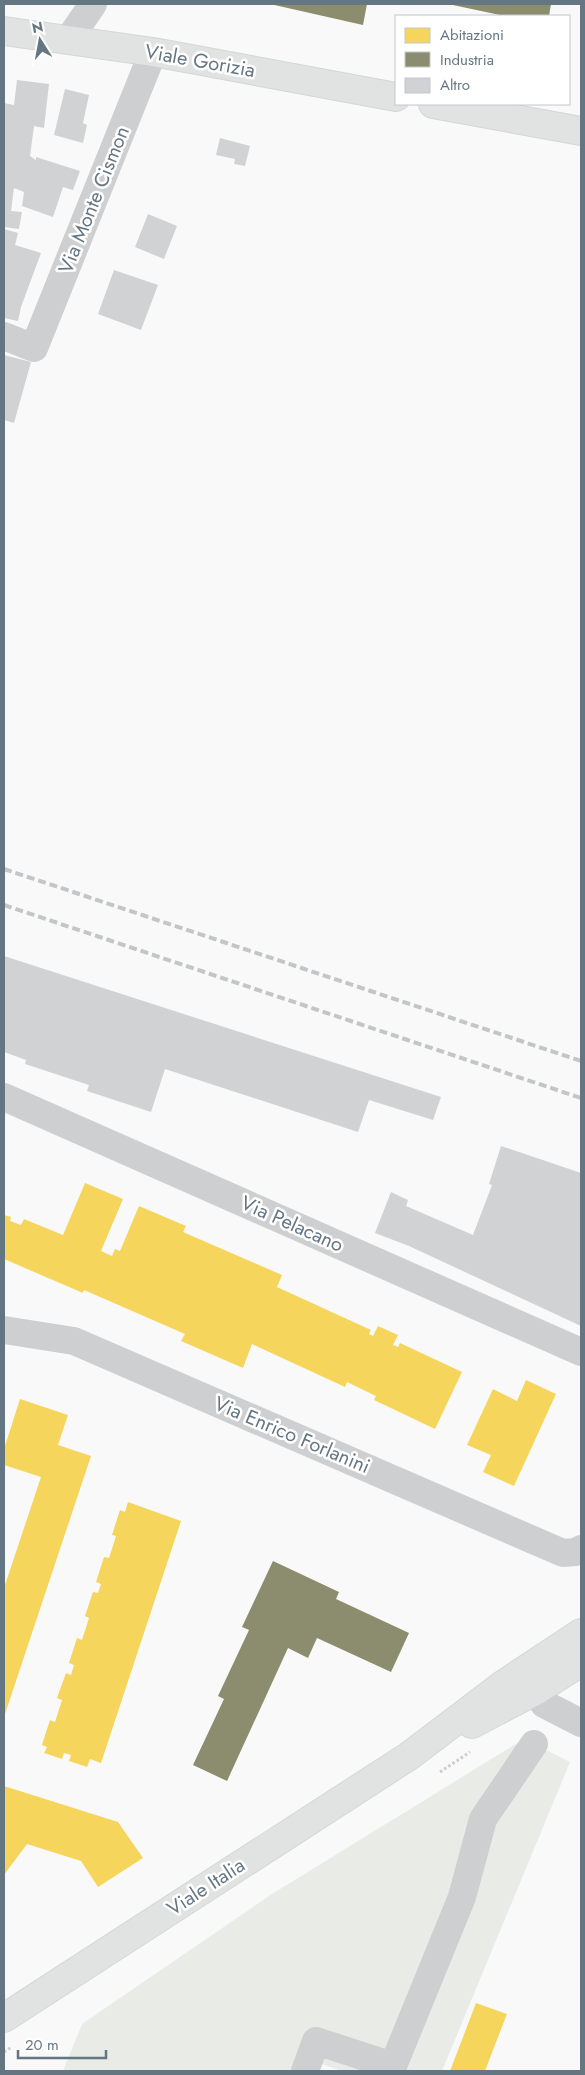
<svg xmlns="http://www.w3.org/2000/svg" width="585" height="2075" viewBox="0 0 585 2075" font-family="Jost,sans-serif">
<rect width="100%" height="100%" fill="#f9f9f9"/>
<path fill="#e8ebe6" d="M 524,1739 L 570,1762 L 442,2071 L 342,2071 L 321,2064 L 317,2071 L 63,2071 L 82,2024 L 272,1894 Z"/>
<path fill="#f6d55c" d="M 85,1183 L 123,1199 L 101,1251 L 112,1256 L 115,1249 L 120,1251 L 139,1206 L 186,1226 L 183,1232 L 282,1275 L 277,1287 L 371,1330 L 369,1334 L 373,1336 L 378,1326 L 398,1335 L 393,1345 L 398,1347 L 400,1343 L 462,1372 L 435,1429 L 374,1400 L 376,1396 L 347,1382 L 345,1387 L 252,1344 L 243,1368 L 181,1341 L 185,1334 L 84,1290 L 83,1293 L 4,1259 L 4,1215 L 11,1217 L 10,1221 L 21,1225 L 24,1219 L 63,1235 Z
M 526,1380 L 556,1394 L 514,1486 L 483,1472 L 491,1455 L 467,1445 L 493,1389 L 517,1401 Z
M 20,1399 L 68,1415 L 58,1445 L 91,1456 L 4,1717 L 4,1588 L 41,1477 L 4,1465 L 4,1449 Z
M 128,1502 L 181,1521 L 101,1763 L 90,1759 L 87,1767 L 69,1761 L 71,1755 L 64,1753 L 62,1759 L 44,1753 L 47,1747 L 42,1745 L 50,1720 L 55,1722 L 62,1700 L 57,1698 L 66,1673 L 71,1675 L 74,1665 L 69,1663 L 77,1638 L 82,1640 L 89,1618 L 85,1616 L 93,1592 L 98,1593 L 101,1584 L 96,1582 L 104,1557 L 109,1558 L 116,1536 L 112,1535 L 120,1510 L 125,1512 Z
M 4,1786 L 118,1822 L 143,1858 L 98,1887 L 81,1861 L 27,1844 L 4,1875 Z
M 476,2003 L 507,2014 L 493,2050 L 485,2071 L 450,2071 Z"/>
<path fill="#8c8c6e" d="M 270,4 L 367,4 L 363,25 Z
M 448,4 L 551,4 L 549,16 L 500,16 L 500,15 Z
M 273,1561 L 339,1592 L 336,1599 L 409,1633 L 391,1672 L 317,1638 L 308,1658 L 288,1648 L 227,1781 L 193,1765 L 224,1699 L 218,1696 L 249,1630 L 242,1627 Z"/>
<path fill="#d0d2d3" d="M 17,80 L 49,84 L 44,128 L 34,126 L 30,156 L 36,160 L 36,157 L 80,171 L 73,190 L 63,187 L 53,217 L 22,206 L 24,192 L 14,188 L 11,211 L 22,212 L 19,229 L 4,227 L 4,103 L 14,105 Z
M 65,89 L 89,95 L 83,123 L 87,125 L 83,143 L 54,135 Z
M 220,138 L 250,146 L 245,166 L 234,164 L 235,159 L 216,155 Z
M 148,214 L 177,226 L 164,259 L 135,247 Z
M 4,229 L 18,233 L 15,245 L 41,253 L 21,307 L 18,321 L 4,318 Z
M 114,270 L 158,285 L 141,330 L 98,314 Z
M 4,355 L 31,362 L 14,423 L 4,420 Z
M 4,956 L 441,1097 L 433,1120 L 369,1100 L 358,1132 L 165,1069 L 151,1112 L 87,1091 L 89,1085 L 25,1064 L 26,1060 L 4,1052 Z
M 501,1146 L 581,1173 L 581,1326 L 409,1246 L 375,1233 L 391,1192 L 408,1200 L 406,1206 L 473,1235 L 492,1185 L 489,1184 Z"/>
<g fill="none" stroke-linecap="round" stroke-linejoin="round">
<g stroke="#d5d6d7" stroke-width="30">
<path id="major" d="M 4,31 L 153,52 L 396,97
M 433,104 L 581,131
M 472,1724 L 537,1690 L 581,1662
M 4,2018 L 409,1756 L 504,1684 L 581,1633"/>
</g>
<path stroke="#cbcccd" stroke-width="3" stroke-dasharray="2.5 2.5" stroke-linecap="butt" d="M 440,1772 L 470,1752
M 4,2052 L 12,2047"/>
<path stroke="#cecfd0" stroke-width="28" d="M 69,39 L 93,4
M 4,336 L 34,348 L 153,52
M 4,1097 L 581,1352
M 4,1330 L 74,1341 L 563,1553 L 576,1552 L 581,1549
M 526,1669 L 544,1704 L 581,1723
M 305,2071 L 316,2041 L 393,2066 L 462,1897 L 483,1819 L 534,1744"/>
<use href="#major" stroke="#e1e2e2" stroke-width="28"/>
<path stroke="#c3c5c6" stroke-width="4" stroke-dasharray="8 4" stroke-linecap="butt" d="M 4,869 L 581,1061
M 4,905 L 581,1098"/>
</g>
<g text-anchor="middle" dominant-baseline="central" stroke-width="5" stroke-linejoin="round" paint-order="stroke">
<g font-size="20" fill="#657683" stroke="#fff">
<text transform="translate(200 61) rotate(10)">Viale Gorizia</text>
<text transform="translate(94 200) rotate(-68)">Via Monte Cismon</text>
<text transform="translate(292 1224) rotate(24)">Via Pelacano</text>
<text transform="translate(292 1435) rotate(23)">Via Enrico Forlanini</text>
<text transform="translate(206 1887) rotate(-33)">Viale Italia</text>
</g>
</g>
<rect width="585" height="2075" fill="none" stroke="#657683" stroke-width="10"/>
<rect x="395" y="15" width="175" height="90" fill="#ffffff" stroke="#c1c8cd"/>
<rect x="405" y="28" width="25" height="15" fill="#f6d55c" stroke="#c1c8cd"/>
<text x="440" y="40" font-size="15" fill="#657683">Abitazioni</text>
<rect x="405" y="52" width="25" height="15" fill="#8c8c6e" stroke="#c1c8cd"/>
<text x="440" y="65" font-size="15" fill="#657683">Industria</text>
<rect x="405" y="78" width="25" height="15" fill="#d0d2d3" stroke="#c1c8cd"/>
<text x="440" y="90" font-size="15" fill="#657683">Altro</text>
<g transform="translate(40 40) rotate(349)" stroke="#ffffff" stroke-width="4" paint-order="stroke">
<path d="M0-4L9 19L0 12L-9 19Z" fill="#657683"/>
<text y="-8" font-size="14" font-weight="bold" text-anchor="middle" fill="#657683">N</text>
</g>
<path d="M18 2050v8h88v-8" fill="none" stroke="#657683" stroke-width="2.5"/>
<text x="25" y="2050" font-size="15" fill="#657683" stroke="#ffffff" stroke-width="4" paint-order="stroke">20 m</text>
</svg>
